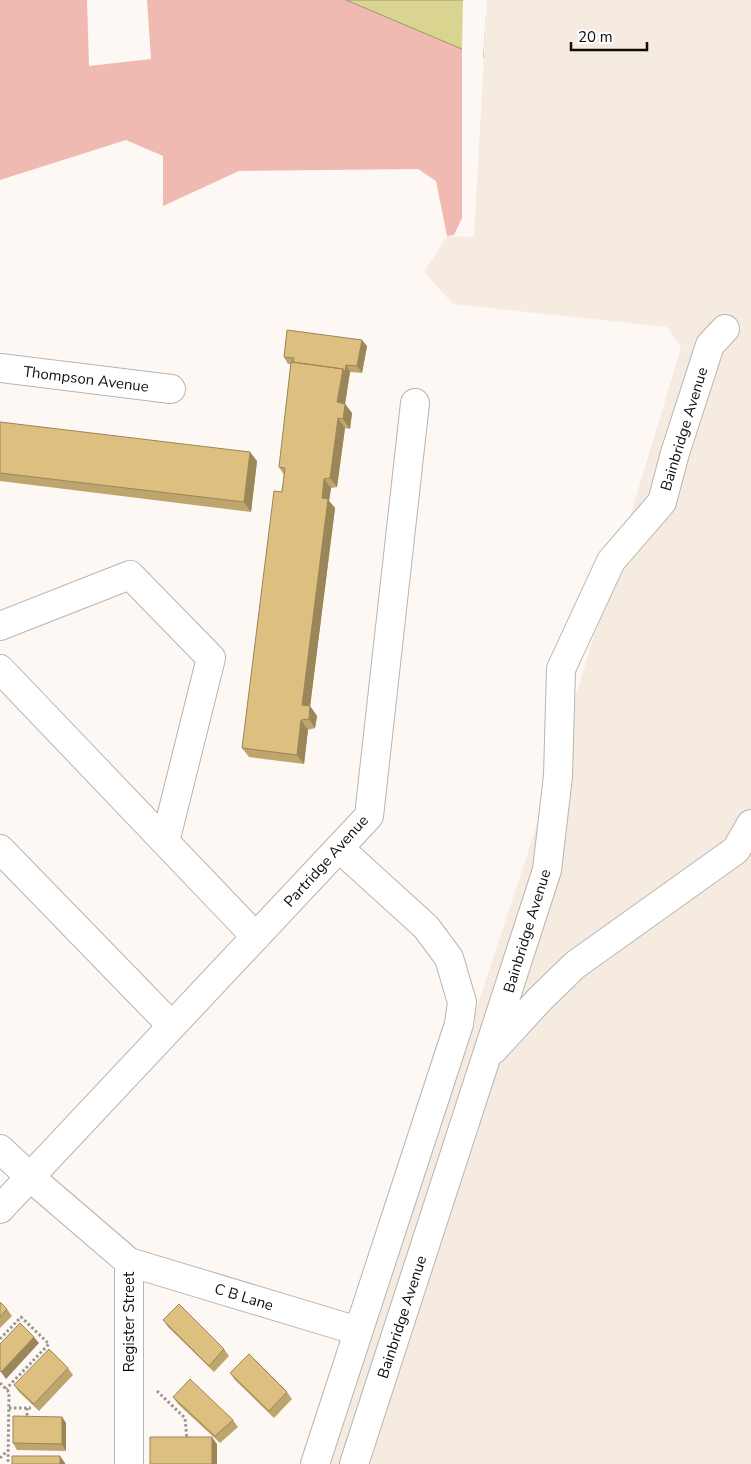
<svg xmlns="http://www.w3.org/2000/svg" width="751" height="1464" viewBox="0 0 751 1464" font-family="'Nunito Sans',sans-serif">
<rect width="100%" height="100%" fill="#fdf8f4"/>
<path fill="#f6ebe1" d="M 487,0 L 751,0 L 751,1464 L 326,1464 L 532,840 L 681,348 L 667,327 L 453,304 L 424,272 L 447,236 L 474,237 Z"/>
<path fill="#f0bab2" d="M 0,0 L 87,0 L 89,66 L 151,59 L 147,0 L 436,0 L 462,14 L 462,218 L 454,235 L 447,236 L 436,181 L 418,169 L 239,171 L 163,206 L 163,156 L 126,140 L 0,180 Z"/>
<path fill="#d9d590" stroke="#9c9968" d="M 346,0 L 486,0 L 483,58 Z"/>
<path fill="#fdf8f4" d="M 463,0 L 487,0 L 483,61 L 462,52 Z"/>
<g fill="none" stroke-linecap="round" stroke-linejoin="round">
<g stroke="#b9b4b0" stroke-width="30">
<path id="minor" d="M 0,368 L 171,389
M 0,626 L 130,575 L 211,658 L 165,842
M 0,669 L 256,937
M 0,849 L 172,1026
M 493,1050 L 540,999 L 575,965 L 736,850 L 751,824
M 0,1149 L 30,1177 L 129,1262 L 129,1464
M 0,1209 L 369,816 L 415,403
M 129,1262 L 358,1331
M 315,1464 L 459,1024 L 462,1002 L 449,958 L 426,927 L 339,848
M 354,1464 L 547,870 L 558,776 L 561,669 L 611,561 L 662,502 L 675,453 L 710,345 L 725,329"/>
</g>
<path stroke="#999693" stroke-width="3" stroke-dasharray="2.5 2.5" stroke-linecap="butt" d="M 0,1339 L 21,1317 L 49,1344 L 6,1389
M 0,1383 L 9,1392 L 8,1464
M 157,1391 L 185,1418 L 187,1440
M 9,1408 L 31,1408
M 27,1408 L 27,1420
M 0,1458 L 8,1450"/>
<use href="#minor" stroke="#fff" stroke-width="28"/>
</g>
<path fill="#bea56d" d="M 367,346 L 362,373 L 350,372 L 345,404 L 352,413 L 350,429 L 345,428 L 337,487 L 331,488 L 329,501 L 335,508 L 310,706 L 317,716 L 315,728 L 308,730 L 304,764 L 249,757 L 242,748 L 284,475 L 279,467 L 291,364 L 288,364 L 284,357 Z
M 0,422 L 257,461 L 251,512 L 0,481 Z
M 0,1302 L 7,1309 L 12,1316 L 0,1328 Z
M 163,1320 L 224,1349 L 229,1356 L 214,1372 L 168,1327 Z
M 68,1368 L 73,1375 L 39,1411 L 19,1392 L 14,1385 Z
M 230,1373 L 287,1392 L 292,1399 L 274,1418 L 235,1380 Z
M 173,1397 L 233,1420 L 238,1427 L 220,1443 L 178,1404 Z
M 62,1417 L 66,1423 L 66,1451 L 17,1450 L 13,1443 Z"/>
<path fill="#9b8659" d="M 362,340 L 367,346 L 362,373 L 357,366 Z
M 346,365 L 350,372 L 345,404 L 352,413 L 350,429 L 343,419 L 337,402 L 343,369 Z
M 338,418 L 345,428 L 337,487 L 330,478 Z
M 250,452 L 257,461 L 251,512 L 244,502 Z
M 324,479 L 331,488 L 329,501 L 335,508 L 309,715 L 302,705 L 322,498 Z
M 310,706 L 317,716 L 315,728 L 309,719 Z
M 301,720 L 308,730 L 304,764 L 297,755 Z
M 34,1337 L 39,1343 L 6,1379 L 1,1372 Z
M 62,1417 L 66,1423 L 66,1451 L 62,1444 Z
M 212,1437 L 217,1444 L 217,1464 L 212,1464 Z
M 60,1456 L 65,1463 L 65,1464 L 60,1464 Z"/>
<path fill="#ddc07f" stroke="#9b8659" d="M 287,330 L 362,340 L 357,366 L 346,365 L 345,372 L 343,369 L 293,362 L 294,358 L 284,357 Z
M 291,362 L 343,369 L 337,402 L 345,404 L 343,419 L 338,418 L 330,478 L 324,479 L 322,498 L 328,499 L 302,705 L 310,706 L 309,719 L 301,720 L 297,755 L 242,748 L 274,491 L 282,492 L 285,468 L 279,467 Z
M 0,422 L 250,452 L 244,502 L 0,473 Z
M 0,1302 L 7,1309 L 0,1317 Z
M 179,1304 L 224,1349 L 209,1366 L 163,1320 Z
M 20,1323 L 34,1337 L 1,1372 L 0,1371 L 0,1344 Z
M 49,1349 L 68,1368 L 34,1404 L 14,1385 Z
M 249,1354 L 287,1392 L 269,1411 L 230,1373 Z
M 190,1379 L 233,1420 L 215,1436 L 173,1397 Z
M 13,1416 L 62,1417 L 62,1444 L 13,1443 Z
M 150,1437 L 212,1437 L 212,1464 L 150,1464 Z
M 12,1456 L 60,1456 L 60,1464 L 12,1464 Z"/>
<g text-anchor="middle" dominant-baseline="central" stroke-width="5" stroke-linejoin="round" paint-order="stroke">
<g font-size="15" fill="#0e0d0b" stroke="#fff">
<text transform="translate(86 379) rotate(7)">Thompson Avenue</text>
<text transform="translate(684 429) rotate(-73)">Bainbridge Avenue</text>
<text transform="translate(326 861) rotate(-48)">Partridge Avenue</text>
<text transform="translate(527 931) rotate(-73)">Bainbridge Avenue</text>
<text transform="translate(244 1297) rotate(17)">C B Lane</text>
<text transform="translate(402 1317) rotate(-72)">Bainbridge Avenue</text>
<text transform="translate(129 1322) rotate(-90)">Register Street</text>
</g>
</g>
<path d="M571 42v8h76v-8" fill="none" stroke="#0e0d0b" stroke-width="2.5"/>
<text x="578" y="42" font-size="15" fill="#0e0d0b" stroke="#ffffff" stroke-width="4" paint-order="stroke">20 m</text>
</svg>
